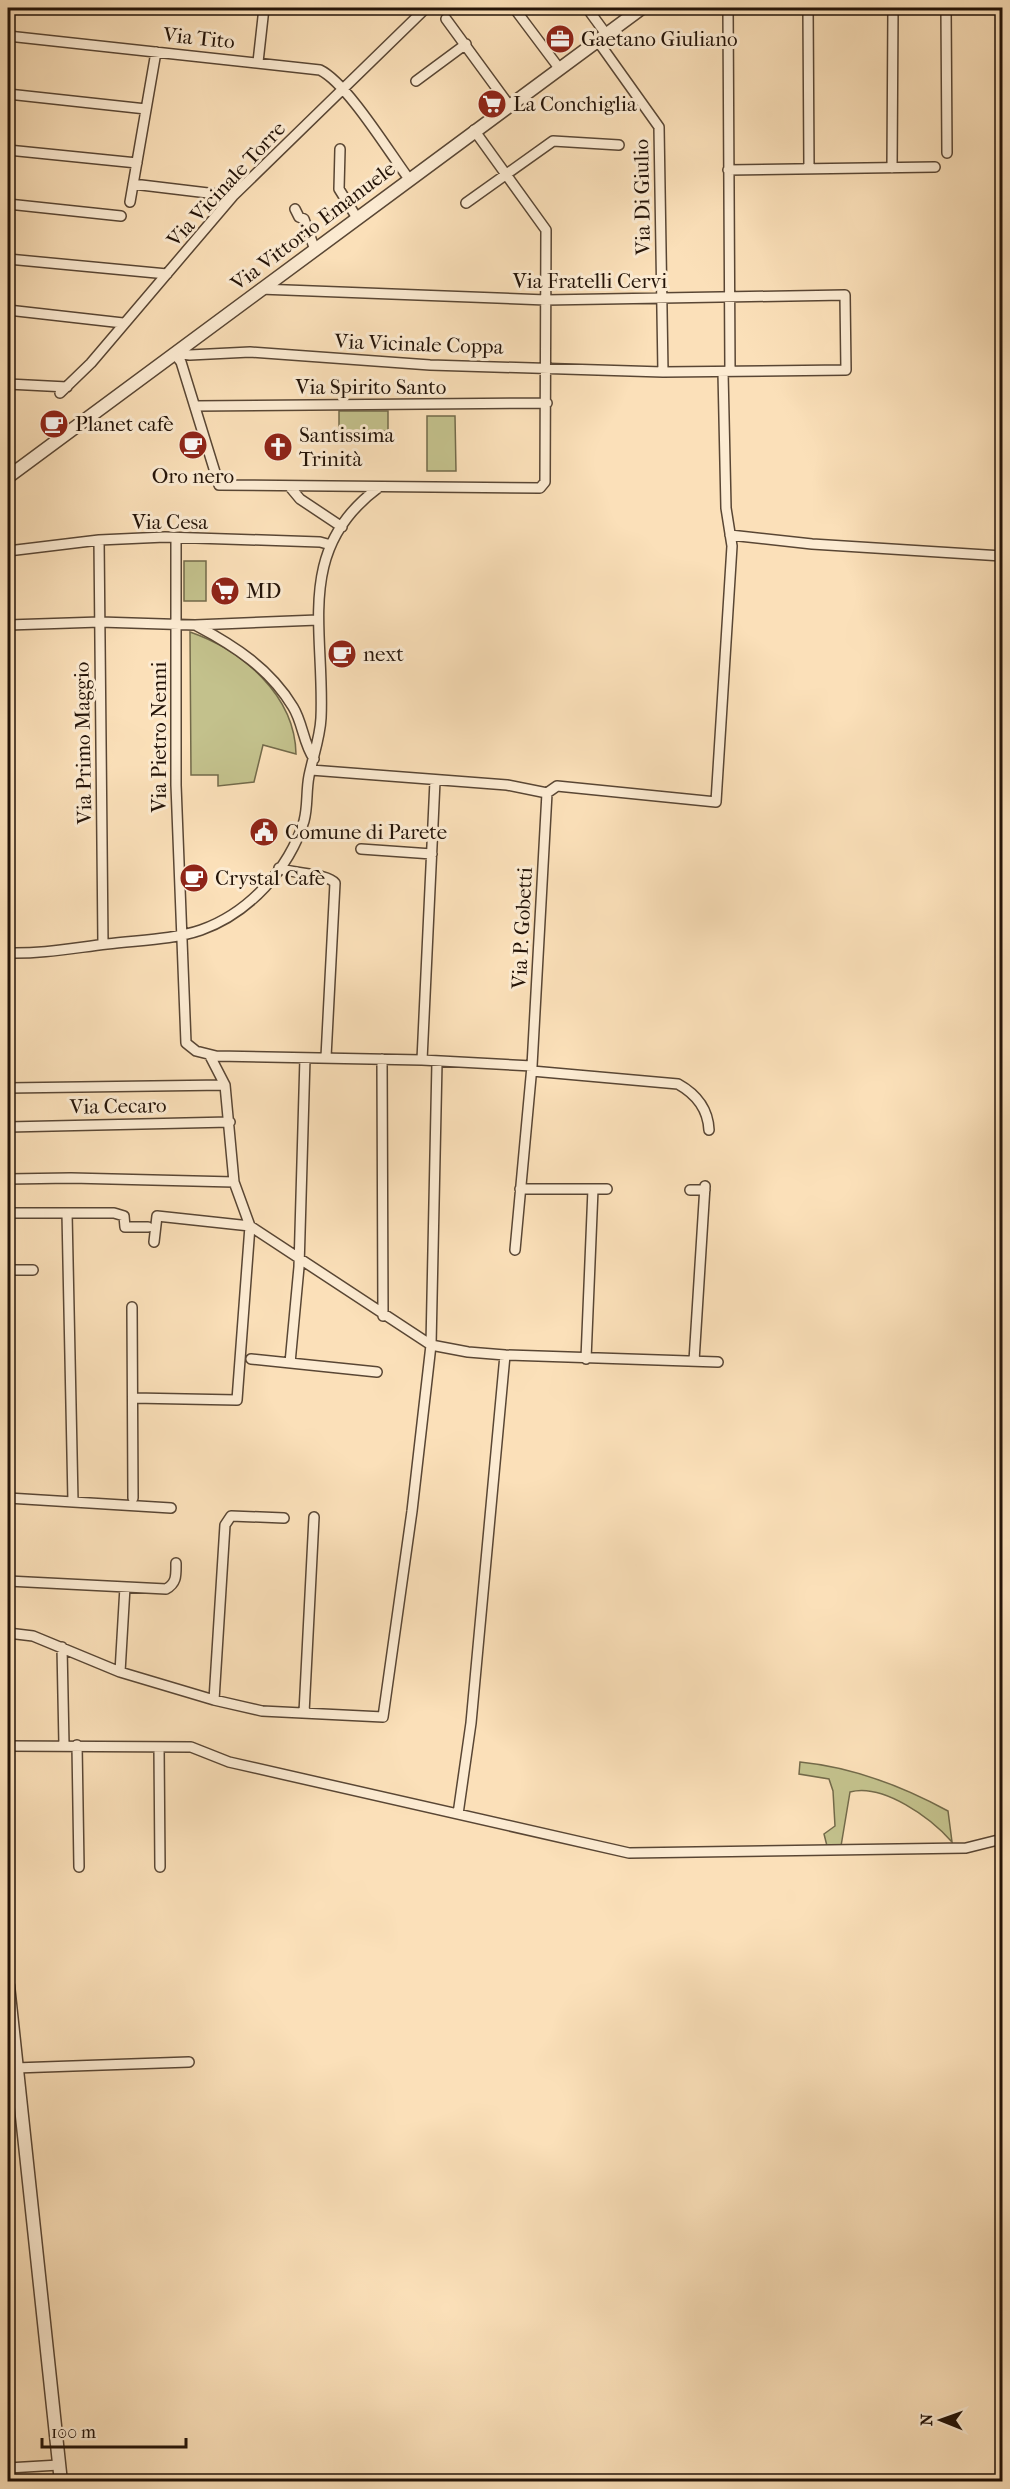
<svg xmlns="http://www.w3.org/2000/svg" width="1010" height="2489" viewBox="0 0 1010 2489" font-family="'IM FELL French Canon',serif">
<rect width="100%" height="100%" fill="#fbe0b9"/>
<filter id="stains"><feTurbulence type="fractalNoise" baseFrequency=".00333" numOctaves="4"/><feColorMatrix values="0 0 0 0 .2 0 0 0 0 .09 0 0 0 0 .02 0 0 0 .5 -.17"/></filter>
<radialGradient id="worn" r=".72"><stop offset=".6" stop-color="#630" stop-opacity="0"/><stop offset="1" stop-color="#630" stop-opacity=".3"/></radialGradient>
<path fill="#c3c18c" stroke="#736a4a" stroke-width="1.5" d="M 339,411 L 388,411 L 388,431 L 339,431 Z
M 427,416 L 455,416 L 456,471 L 427,471 Z
M 184,561 L 206,561 L 206,601 L 184,601 Z
M 190,632 C 242,650 295,695 296,754 L 263,745 L 254,782 L 218,786 L 218,775 L 191,775 Z
M 800,1762 C 852,1767 902,1786 948,1811 L 952,1842 C 931,1818 883,1783 850,1792 L 841,1846 L 827,1846 L 824,1834 L 835,1826 L 833,1791 L 829,1779 L 799,1774 Z"/>
<g fill="none" stroke-linecap="round" stroke-linejoin="round">
<g stroke="#594634" stroke-width="12">
<path id="minor" d="M 408,8 L 425,9
M 514,8 L 559,68
M 587,8 L 606,34
M 728,8 L 730,371
M 808,8 L 809,169
M 946,8 L 947,153
M 446,19 L 509,105
M 8,36 L 320,70 C 347,83 389,152 409,179
M 597,40 L 659,127 L 663,372
M 258,62 L 264,8
M 416,81 L 466,44
M 8,94 L 146,109
M 340,149 L 339,189 L 357,218
M 8,150 L 137,163
M 892,168 L 893,8
M 728,170 L 935,167
M 133,184 L 233,196
M 130,202 L 156,52
M 466,203 L 553,141 L 619,145
M 8,204 L 121,216
M 295,209 L 299,217 L 304,219 L 315,250
M 8,259 L 167,274
M 8,310 L 123,323
M 174,353 L 190,355 L 250,352 L 430,365 L 663,372 L 846,370 L 845,295 L 546,300 L 260,289
M 174,353 L 181,362 L 219,485 L 540,488 L 545,482 L 546,230 L 474,130
M 8,384 L 67,387
M 60,393 L 91,363 L 233,196 L 426,8
M 195,406 L 547,403
M 290,487 L 300,499 L 342,527
M 730,535 L 812,544 L 1002,556
M 176,539 L 176,785 L 186,1043 L 196,1051 L 216,1056 L 422,1060 L 532,1066
M 99,540 L 103,944
M 8,551 L 99,540 L 165,537 L 320,542 L 331,545
M 8,625 L 100,622 L 195,625 L 318,620
M 197,626 C 235,646 270,669 293,707 C 303,723 303,743 314,759
M 311,770 L 507,785 L 547,793 L 557,786 L 716,802 L 732,546 L 726,508 L 723,372
M 361,849 L 432,854
M 279,868 C 293,874 327,873 335,883 L 326,1057
M 8,953 C 42,954 73,948 107,944 C 138,940 172,940 201,930 C 249,913 289,869 304,821 C 308,806 306,791 309,776 C 313,756 320,738 321,718 C 325,631 294,550 378,488
M 382,1059 L 383,1316
M 422,1060 L 435,781
M 532,1071 L 678,1084 C 696,1094 708,1109 709,1130
M 8,1088 L 225,1085
M 8,1127 L 230,1122
M 8,1179 L 71,1178 L 234,1182
M 520,1189 L 607,1189
M 690,1190 L 705,1190
M 8,1213 L 114,1213 L 124,1216 L 125,1227 L 148,1227
M 67,1213 L 73,1501
M 154,1242 L 157,1216 L 250,1226 L 431,1345 L 468,1352 L 505,1355 L 718,1362
M 515,1250 L 532,1066 L 547,793
M 8,1270 L 33,1270
M 132,1307 L 133,1498
M 251,1359 L 377,1372
M 586,1359 L 593,1189
M 694,1361 L 705,1186
M 290,1363 L 299,1267 L 305,1058
M 133,1398 L 237,1400 L 250,1226 L 234,1182 L 225,1085 L 210,1056
M 8,1498 L 171,1508
M 8,1581 L 166,1589 C 177,1583 176,1575 176,1563
M 8,1633 L 33,1636 L 120,1672 L 214,1700 L 262,1711 L 383,1717 L 412,1511 L 431,1345 L 437,1062
M 62,1647 L 64,1745
M 120,1672 L 125,1587
M 214,1700 L 225,1525 L 231,1516 L 284,1518
M 304,1713 L 314,1517
M 77,1745 L 79,1867
M 8,1746 L 191,1747 L 229,1762 L 629,1853 L 966,1848 L 1002,1839
M 159,1747 L 160,1867
M 458,1814 L 471,1723 L 505,1355
M 15,2068 L 189,2062
M 8,2468 L 59,2465"/>
</g>
<g stroke="#594634" stroke-width="15">
<path id="tertiary" d="M 8,477 L 642,8
M 8,1985 L 61,2482"/>
</g>
<use href="#minor" stroke="#fcebd2" stroke-width="9"/>
<use href="#tertiary" stroke="#fcebd2" stroke-width="12"/>
</g>
<defs>
<g id="office-disc" transform="scale(1.5)"><circle r="9.5" fill="#8f2418" stroke="#fcebd2"/><path d="M-6-3h4V-5.5h4V-3h4V5H-6ZM-1-4.5V-3h2v-1.5ZM-6 0V1H6V0Z" fill="#fff"/></g>
<g id="supermarket-disc" transform="scale(1.5)"><circle r="9.5" fill="#8f2418" stroke="#fcebd2"/><path d="M-6-5.5h2.5l.6 2H6L4.5 2H-2.5L-4.4-4H-6ZM-1.5 3.2a1.3 1.3 0 1 0 .1 0ZM3 3.2a1.3 1.3 0 1 0 .1 0Z" fill="#fff"/></g>
<g id="cafe-disc" transform="scale(1.5)"><circle r="9.5" fill="#8f2418" stroke="#fcebd2"/><path d="M-5.5-4.5H6V0H3Q3 3.5 0 3.5H-2.5Q-5.5 3.5-5.5 0ZM3-3.2v2h1.7v-2ZM-6 4.5H4V6H-6Z" fill="#fff"/></g>
<g id="church-disc" transform="scale(1.5)"><circle r="9.5" fill="#8f2418" stroke="#fcebd2"/><path d="M-1.2-6h2.4v3.5h3.3v2.4h-3.3V6h-2.4V-.1h-3.3v-2.4h3.3Z" fill="#fff"/></g>
<g id="civic-disc" transform="scale(1.5)"><circle r="9.5" fill="#8f2418" stroke="#fcebd2"/><path d="M-.6-6.5H3V-4.5H.6V-3L4-1V1h2V6H-6V1h2V-1L-.6-3ZM-1.2 2.5V6h2.4V2.5Z" fill="#fff"/></g>
</defs>
<g fill-rule="evenodd">
<use href="#office-disc" x="560" y="39"/>
<use href="#supermarket-disc" x="492" y="104"/>
<use href="#cafe-disc" x="54" y="424"/>
<use href="#cafe-disc" x="193" y="445"/>
<use href="#church-disc" x="278" y="447"/>
<use href="#supermarket-disc" x="225" y="591"/>
<use href="#cafe-disc" x="342" y="654"/>
<use href="#civic-disc" x="264" y="832"/>
<use href="#cafe-disc" x="194" y="878"/>
</g>
<g text-anchor="middle" dominant-baseline="central" stroke-width="6" stroke-linejoin="round" paint-order="stroke">
<g font-size="21" fill="#231308" stroke="#fcebd2">
<text transform="translate(199 38) rotate(6)">Via Tito</text>
<text transform="translate(226 184) rotate(-47)">Via Vicinale Torre</text>
<text transform="translate(642 197) rotate(-91)">Via Di Giulio</text>
<text transform="translate(313 226) rotate(-37)">Via Vittorio Emanuele</text>
<text x="590" y="281">Via Fratelli Cervi</text>
<text transform="translate(419 344) rotate(2)">Via Vicinale Coppa</text>
<text x="371" y="387">Via Spirito Santo</text>
<text x="170" y="522">Via Cesa</text>
<text transform="translate(159 737) rotate(-90)">Via Pietro Nenni</text>
<text transform="translate(83 743) rotate(-91)">Via Primo Maggio</text>
<text transform="translate(522 928) rotate(-87)">Via P. Gobetti</text>
<text transform="translate(118 1106) rotate(-1)">Via Cecaro</text>
</g>
<g font-size="21" fill="#231308" stroke="#fcebd2" text-anchor="start">
<text x="581" y="39">Gaetano Giuliano</text>
<text x="513" y="104">La Conchiglia</text>
<text x="75" y="424">Planet cafè</text>
<text x="299" y="435">Santissima<tspan x="299" dy="24">Trinità</tspan></text>
<text x="193" y="476" text-anchor="middle">Oro nero</text>
<text x="246" y="591">MD</text>
<text x="363" y="654">next</text>
<text x="285" y="832">Comune di Parete</text>
<text x="215" y="878">Crystal Cafè</text>
</g>
</g>
<rect width="1010" height="2489" fill="none" stroke="#fbe0b9" stroke-width="30"/>
<rect x="9" y="9" width="992" height="2471" fill="none" stroke="#231308" stroke-width="3"/>
<rect x="15" y="15" width="980" height="2459" fill="none" stroke="#231308" stroke-width="1.5"/>
<g transform="translate(941 2420) rotate(271)" stroke="#fcebd2" stroke-width="4.5" paint-order="stroke">
<path d="M0-4.5L10 22L0 15L-10 22Z" fill="#231308"/>
<text y="-9" font-size="16" font-weight="bold" text-anchor="middle" fill="#231308">N</text>
</g>
<path d="M42 2438v9h144v-9" fill="none" stroke="#231308" stroke-width="3"/>
<text x="51" y="2438" font-size="18" fill="#231308" stroke="#fcebd2" stroke-width="4.5" paint-order="stroke">100 m</text>
<rect width="100%" height="100%" filter="url(#stains)"/>
<rect width="100%" height="100%" fill="url(#worn)"/>
</svg>
